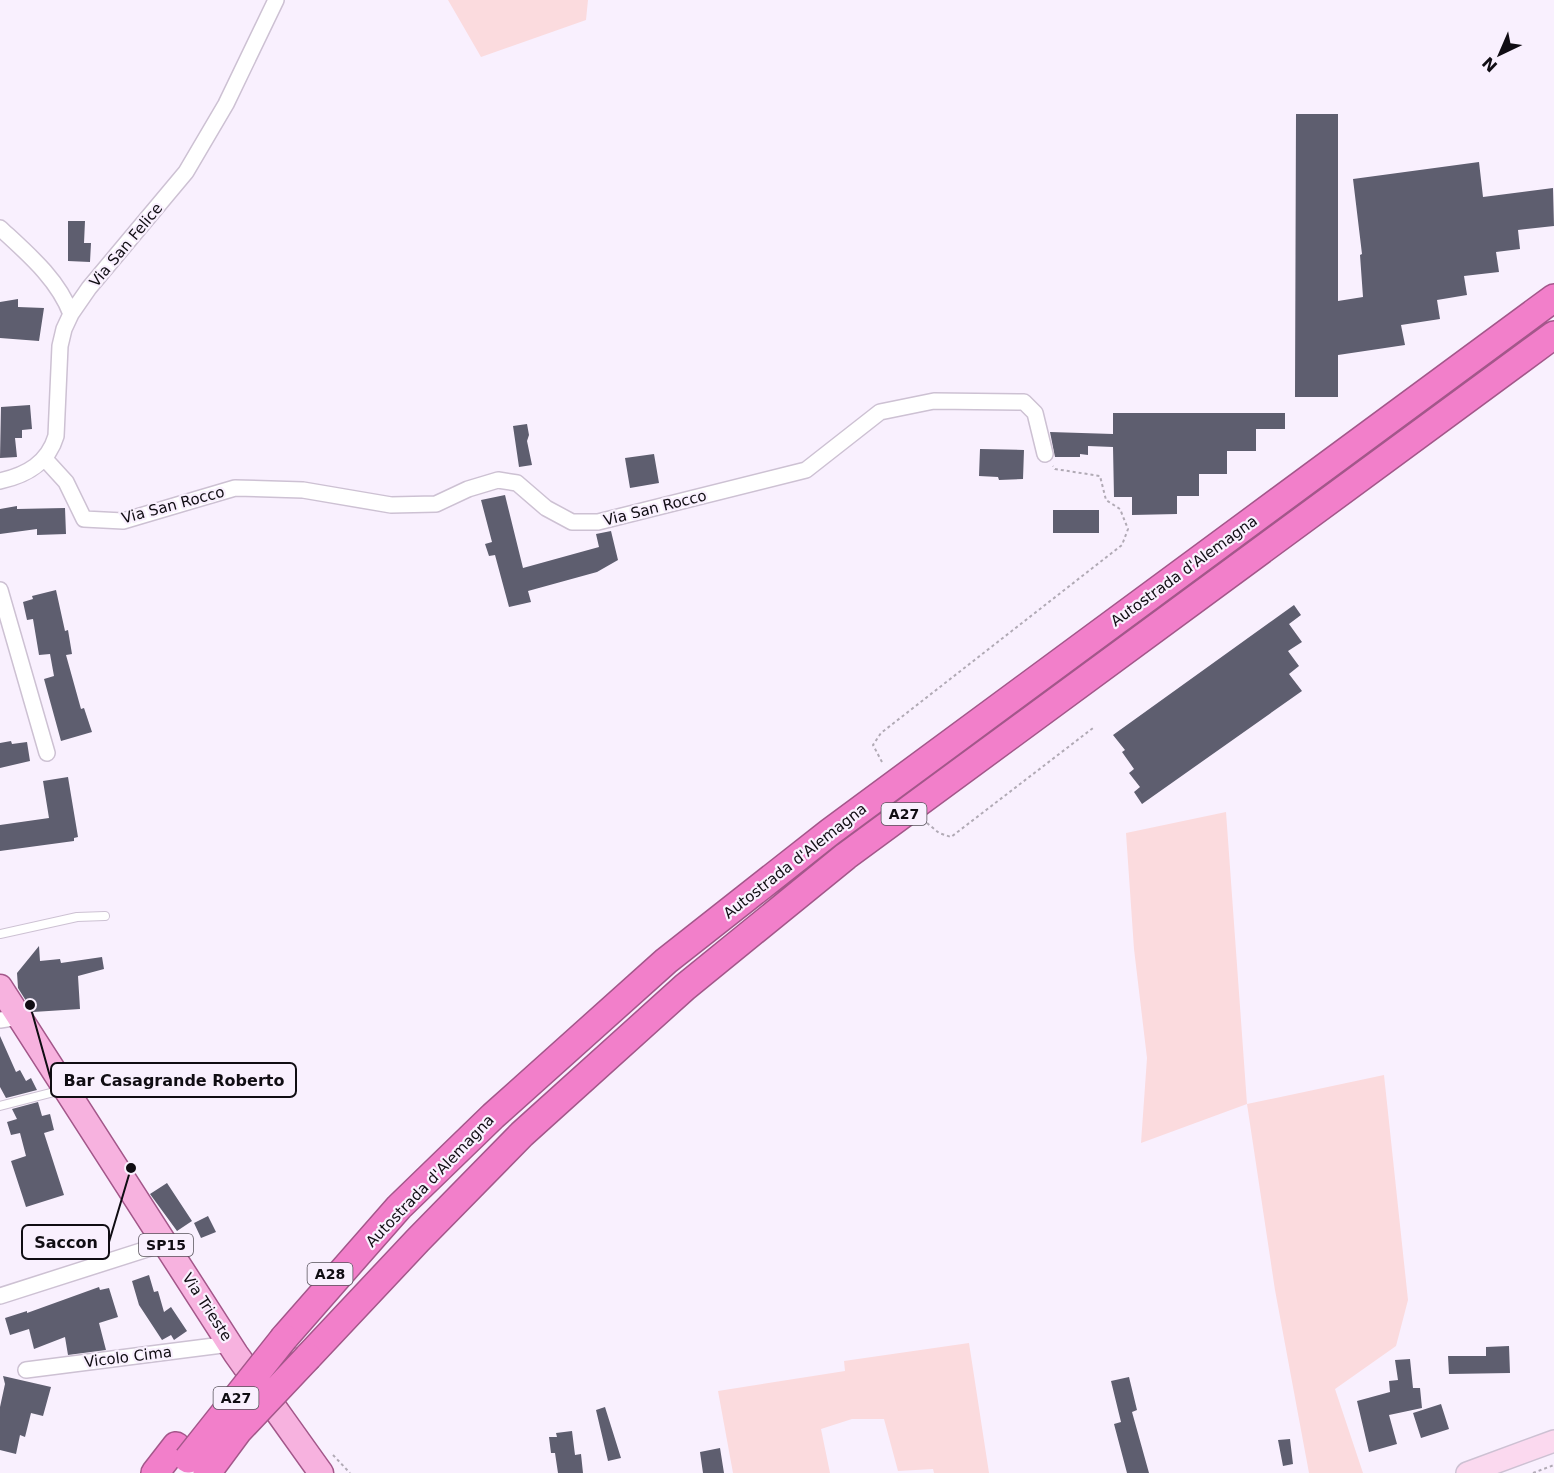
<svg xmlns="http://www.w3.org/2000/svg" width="1554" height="1473" viewBox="0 0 1554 1473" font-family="'DejaVu Sans',sans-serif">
<rect width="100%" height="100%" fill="#f9f0fe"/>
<path fill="#fbdbde" d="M 448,0 L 588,0 L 586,20 L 481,57 Z
M 1226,812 L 1247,1104 L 1384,1075 L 1408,1300 L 1396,1346 L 1335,1389 L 1363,1473 L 1309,1473 L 1275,1290 L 1247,1104 L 1141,1143 L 1147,1058 L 1134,949 L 1126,833 Z
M 969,1343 L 989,1473 L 934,1473 L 933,1469 L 898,1471 L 884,1419 L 852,1419 L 821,1429 L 830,1473 L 733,1473 L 718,1391 L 845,1371 L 844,1361 Z"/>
<path fill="#5e5e6f" d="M 1296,114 L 1338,114 L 1338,301 L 1363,297 L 1360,255 L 1362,254 L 1353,179 L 1479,162 L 1483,197 L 1553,188 L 1554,226 L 1518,230 L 1520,249 L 1496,252 L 1499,272 L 1464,276 L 1467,295 L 1437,300 L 1440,319 L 1401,325 L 1405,345 L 1338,355 L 1338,397 L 1295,397 Z
M 68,221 L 85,221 L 84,243 L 91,243 L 90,262 L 68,261 Z
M 18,299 L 18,307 L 44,308 L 39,341 L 0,338 L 0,302 Z
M 30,405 L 32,429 L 22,430 L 22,438 L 15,438 L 17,457 L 0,458 L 1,407 Z
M 1113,413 L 1285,413 L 1285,429 L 1256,429 L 1256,451 L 1227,451 L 1227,474 L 1199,474 L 1199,496 L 1177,496 L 1177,514 L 1132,515 L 1132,497 L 1114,497 L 1113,447 L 1088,446 L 1088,455 L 1080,454 L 1080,457 L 1055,457 L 1050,432 L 1113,434 Z
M 527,424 L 529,435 L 527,441 L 532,465 L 519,467 L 513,426 Z
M 980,449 L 1024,450 L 1023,479 L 999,480 L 998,477 L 979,476 Z
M 654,454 L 659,483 L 630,488 L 625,458 Z
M 505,495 L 523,568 L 599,547 L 596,534 L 611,531 L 618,560 L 597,572 L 528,591 L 531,602 L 509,607 L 495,555 L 489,556 L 485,544 L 492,542 L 481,500 Z
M 17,506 L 17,509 L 65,508 L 66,534 L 37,535 L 37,529 L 0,534 L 0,509 Z
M 1053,510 L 1099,510 L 1099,533 L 1053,533 Z
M 56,590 L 65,631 L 68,630 L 72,654 L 66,655 L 81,709 L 84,708 L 92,732 L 61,741 L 44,679 L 54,676 L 50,654 L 39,655 L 33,619 L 27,620 L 23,602 L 33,599 L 32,596 Z
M 1294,605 L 1301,615 L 1289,624 L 1302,642 L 1288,651 L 1299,666 L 1289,674 L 1302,691 L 1142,804 L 1134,792 L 1140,787 L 1129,773 L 1134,769 L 1122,752 L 1125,750 L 1113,735 Z
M 11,741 L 12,744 L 27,742 L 30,761 L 0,768 L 0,743 Z
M 68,777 L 78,837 L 74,838 L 74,841 L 0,851 L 0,825 L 49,818 L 43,781 Z
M 39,946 L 40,961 L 60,959 L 61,963 L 102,957 L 104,969 L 78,976 L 80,1009 L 33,1012 L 18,988 L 17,973 Z
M 0,1036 L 16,1072 L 20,1070 L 26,1081 L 31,1078 L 37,1090 L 6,1098 L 0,1087 Z
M 38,1102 L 42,1116 L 50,1114 L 54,1130 L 44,1133 L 64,1195 L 26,1207 L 11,1161 L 26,1156 L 20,1133 L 11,1135 L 7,1122 L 17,1119 L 12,1109 Z
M 167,1183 L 192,1221 L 177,1231 L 150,1194 Z
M 208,1216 L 216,1232 L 201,1238 L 194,1223 Z
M 149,1275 L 154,1292 L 158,1291 L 164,1312 L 171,1307 L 187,1331 L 174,1340 L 171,1335 L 162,1340 L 139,1305 L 132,1281 Z
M 99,1287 L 100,1290 L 109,1288 L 118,1317 L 99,1323 L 106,1350 L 68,1355 L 65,1337 L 34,1349 L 29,1329 L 10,1335 L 5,1318 L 27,1311 L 27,1313 Z
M 1509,1346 L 1510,1373 L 1449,1374 L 1448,1356 L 1486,1356 L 1486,1347 Z
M 1410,1359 L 1413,1388 L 1420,1388 L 1422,1408 L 1389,1415 L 1397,1444 L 1369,1452 L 1357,1401 L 1390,1392 L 1389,1381 L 1398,1380 L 1395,1360 Z
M 3,1376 L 51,1387 L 43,1416 L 31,1413 L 25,1437 L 20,1435 L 16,1454 L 0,1450 L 0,1407 L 5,1384 Z
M 1129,1377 L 1137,1410 L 1132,1412 L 1149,1473 L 1127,1473 L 1114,1424 L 1121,1422 L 1111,1381 Z
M 1441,1404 L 1449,1429 L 1421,1438 L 1413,1413 Z
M 605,1407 L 621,1458 L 608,1461 L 596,1410 Z
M 572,1431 L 575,1455 L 581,1454 L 583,1473 L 558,1473 L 555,1453 L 551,1453 L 549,1437 L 557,1437 L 556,1433 Z
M 1290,1439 L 1293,1464 L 1283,1466 L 1278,1440 Z
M 720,1448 L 724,1473 L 703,1473 L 700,1452 Z"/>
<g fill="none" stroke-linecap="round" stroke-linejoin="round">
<g stroke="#cdc1d3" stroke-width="10">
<path id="lane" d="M 0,934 L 77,917 L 105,916
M 0,1106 L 62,1090"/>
</g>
<g stroke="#cdc1d3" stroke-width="18">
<path id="street" d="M 0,228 C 27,253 58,279 71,314
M 45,459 L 66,482 L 84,519 L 123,521 L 235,488 L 303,490 L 391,505 L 436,504 L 468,489 L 498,480 L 517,483 L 546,508 L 572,522 L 598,522 L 806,470 L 880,412 L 934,401 L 1024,402 L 1035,413 L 1045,454
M 0,481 C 27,475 48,463 56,436 L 60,346 L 64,329 L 71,314 L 89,288 L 186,172 L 226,104 L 276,0
M 0,590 L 47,753
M 0,1020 L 19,1017
M 0,1296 L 166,1243
M 26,1370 L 230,1344"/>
</g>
<g stroke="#cdc1d3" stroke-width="24">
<path id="secondary" d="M 1467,1473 L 1554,1441"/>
</g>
<g stroke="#a3578a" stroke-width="27">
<path id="primary" d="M 0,987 L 236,1354 L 321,1473"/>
</g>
<g stroke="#a3578a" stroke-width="30">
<path id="highway" d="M 284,1338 L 399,1207 L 493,1116 L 666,961 L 830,832 L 1554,298
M 308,1357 L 418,1240 L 522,1134 L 685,987 L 846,856 L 1554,335
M 155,1473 L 176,1446"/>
</g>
<path stroke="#b1aab5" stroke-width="2" stroke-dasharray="3 3" stroke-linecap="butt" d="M 882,762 L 873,745 L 881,733 L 1122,545 L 1128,529 L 1120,509 L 1106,500 L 1100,476 L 1055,469 L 1053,466
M 927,823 L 939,833 L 951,837 L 1093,728
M 333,1455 L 350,1473
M 1533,1473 L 1554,1465"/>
<use href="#lane" stroke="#fff" stroke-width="8"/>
<use href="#street" stroke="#fff" stroke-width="15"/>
<use href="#secondary" stroke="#fbd9ef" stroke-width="21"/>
<use href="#primary" stroke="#f7b2df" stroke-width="24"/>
<use href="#highway" stroke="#f27fca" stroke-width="27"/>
<g stroke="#a3578a" stroke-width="30" stroke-linecap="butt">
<path id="highway-bridge" d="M 188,1459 L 284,1338
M 207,1473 L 238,1431 L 308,1357"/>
</g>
<use href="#highway-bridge" stroke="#f27fca" stroke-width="27"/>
</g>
<g text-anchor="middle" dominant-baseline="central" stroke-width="4.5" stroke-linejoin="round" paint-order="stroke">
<g fill="#f9f0fe" stroke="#56515a" stroke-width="1.5">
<rect x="881.5" y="803" width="45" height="22" rx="4.5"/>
<rect x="139" y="1234" width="54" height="22" rx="4.5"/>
<rect x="307.5" y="1263" width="45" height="22" rx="4.5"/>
<rect x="213.5" y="1387" width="45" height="22" rx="4.5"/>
</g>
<g font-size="14" font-weight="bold" fill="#100d13">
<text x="904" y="814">A27</text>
<text x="166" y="1245">SP15</text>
<text x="330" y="1274">A28</text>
<text x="236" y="1398">A27</text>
</g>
<g font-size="15" fill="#100d13" stroke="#f9f0fe">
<text transform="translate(126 245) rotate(-50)">Via San Felice</text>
<text transform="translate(173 505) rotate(-15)">Via San Rocco</text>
<text transform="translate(655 508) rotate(-14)">Via San Rocco</text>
<text transform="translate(1184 571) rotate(-36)">Autostrada d'Alemagna</text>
<text transform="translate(795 861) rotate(-38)">Autostrada d'Alemagna</text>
<text transform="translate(430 1181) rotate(-46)">Autostrada d'Alemagna</text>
<text transform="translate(207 1307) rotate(57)">Via Trieste</text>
<text transform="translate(128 1357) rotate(-7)">Vicolo Cima</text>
</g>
</g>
<path fill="none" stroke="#100d13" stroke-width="2" d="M30 1005L51 1080M131 1168L109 1242"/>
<g fill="#100d13" stroke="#f9f0fe" stroke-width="2">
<circle cx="30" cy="1005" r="6"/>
<circle cx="131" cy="1168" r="6"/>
</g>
<g fill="#f9f0fe" stroke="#100d13" stroke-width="2">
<rect x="51" y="1063" width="245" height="34" rx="6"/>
<rect x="22" y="1225" width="87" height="34" rx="6"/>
</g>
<g font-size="16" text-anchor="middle" font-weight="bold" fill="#100d13">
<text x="174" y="1086">Bar Casagrande Roberto</text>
<text x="66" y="1248">Saccon</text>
</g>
<g transform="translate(1500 54) rotate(224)" stroke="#f9f0fe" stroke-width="4.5" paint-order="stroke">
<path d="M0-4.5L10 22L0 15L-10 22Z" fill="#100d13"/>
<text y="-9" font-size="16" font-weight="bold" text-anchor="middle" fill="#100d13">N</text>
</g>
</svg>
